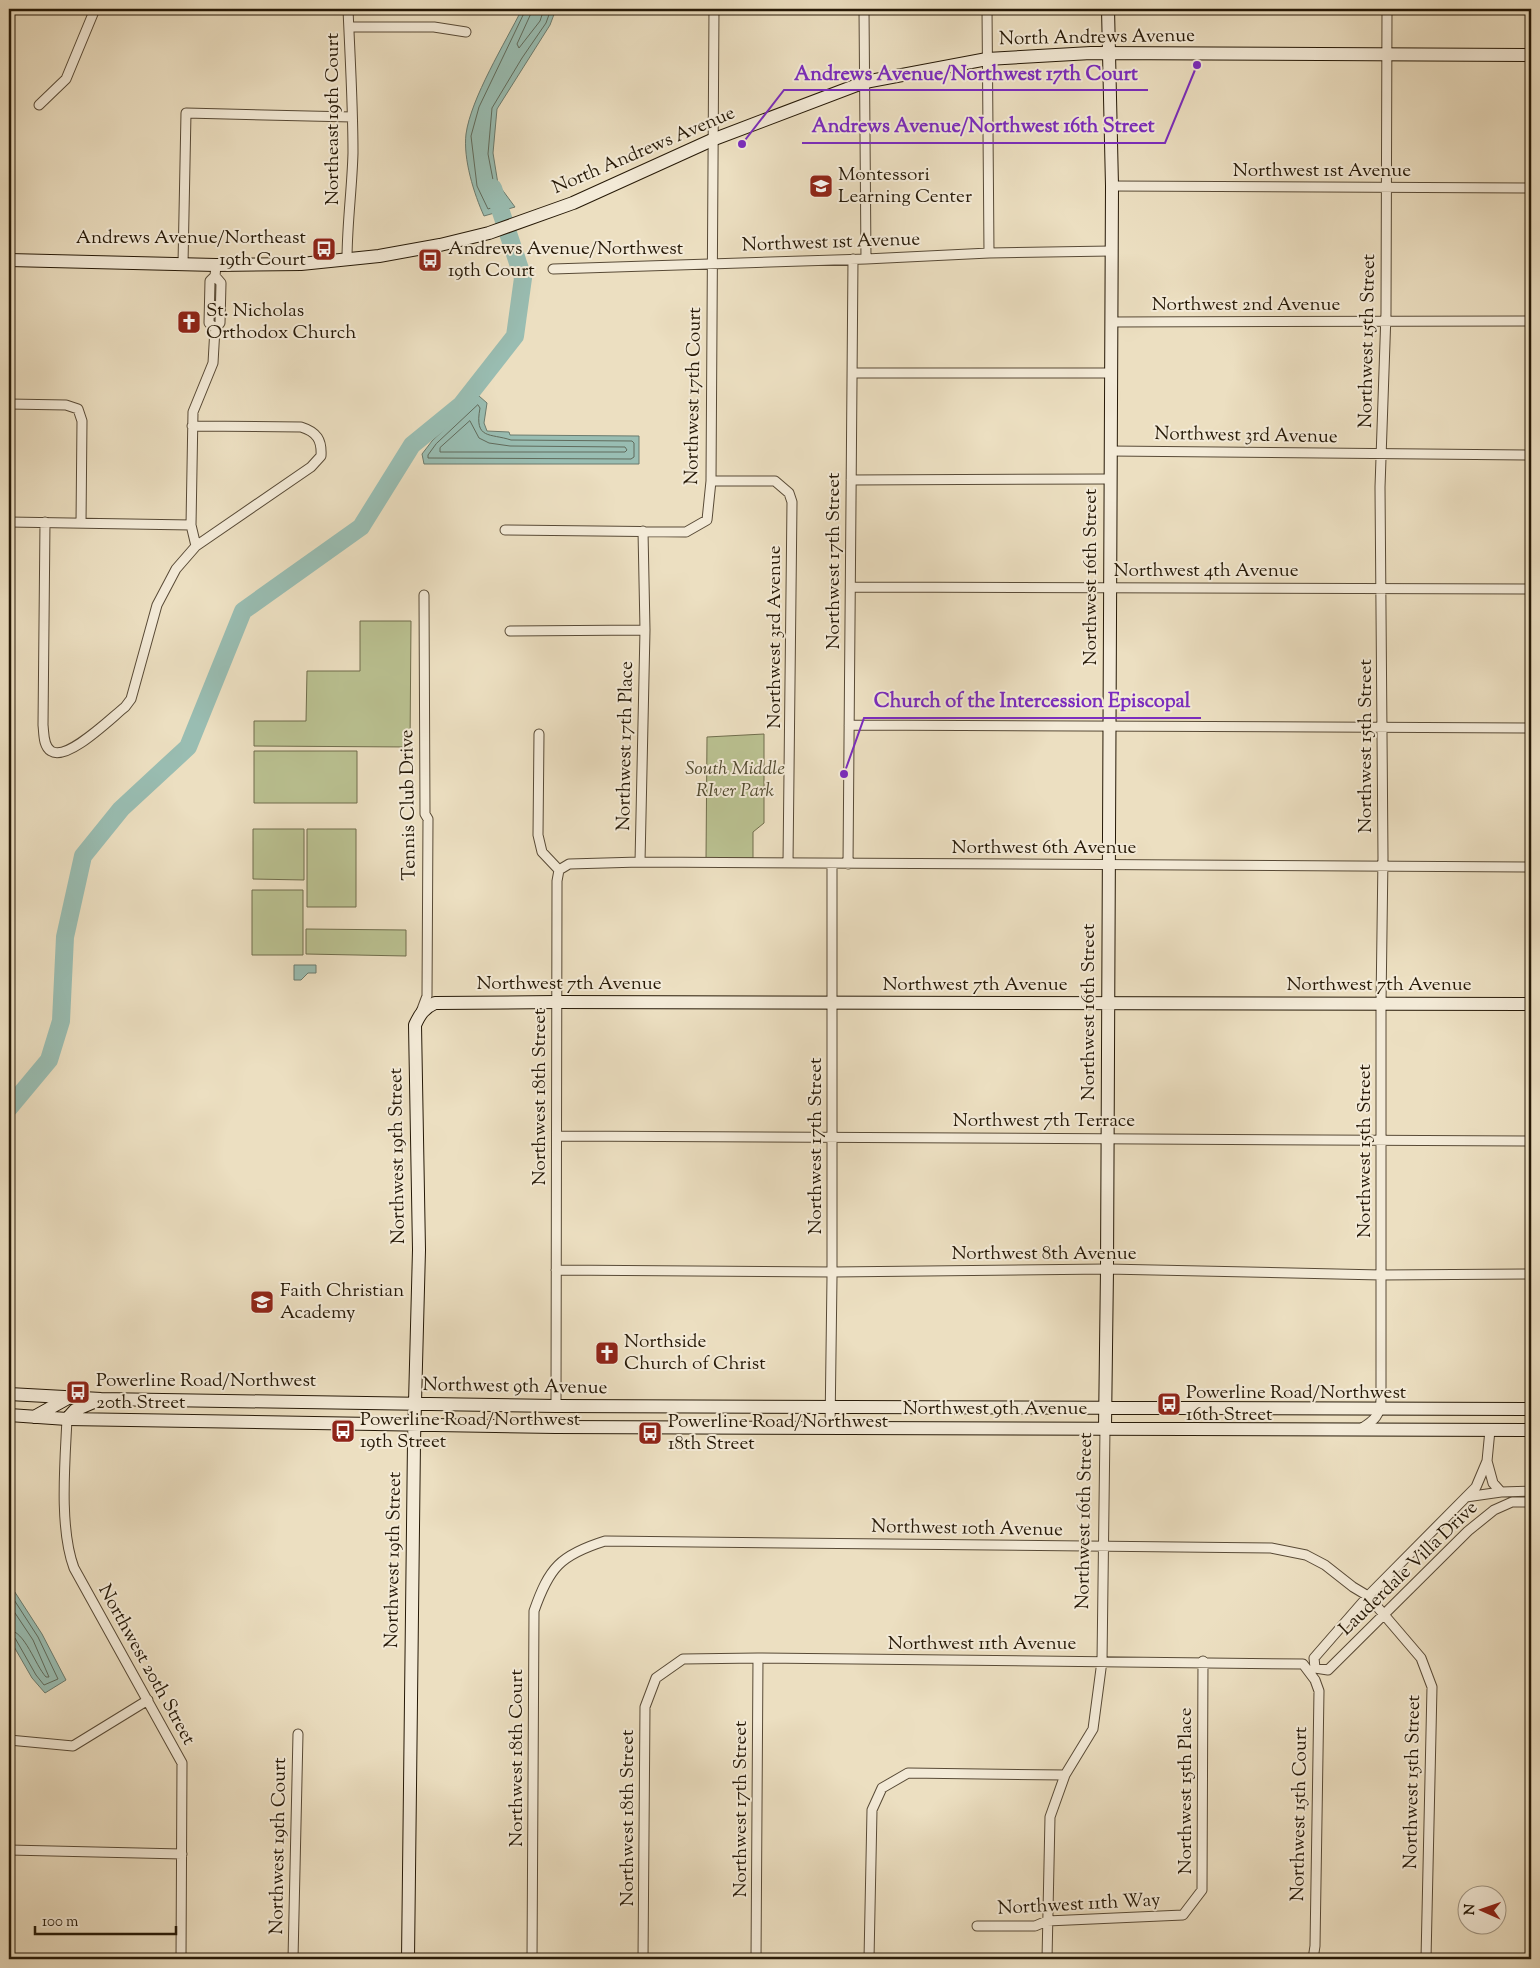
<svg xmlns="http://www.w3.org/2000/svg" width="1540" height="1968" viewBox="0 0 1540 1968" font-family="'Sorts Mill Goudy',serif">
<rect width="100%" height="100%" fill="#ecdfc1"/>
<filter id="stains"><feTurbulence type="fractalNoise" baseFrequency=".004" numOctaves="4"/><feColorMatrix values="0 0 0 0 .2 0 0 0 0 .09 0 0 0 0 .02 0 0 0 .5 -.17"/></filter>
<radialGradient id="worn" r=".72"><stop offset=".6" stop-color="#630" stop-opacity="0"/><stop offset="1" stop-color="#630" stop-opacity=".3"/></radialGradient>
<path fill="#bac191" stroke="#706d4c" d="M 360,621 L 411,621 L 410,747 L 254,746 L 254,721 L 306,721 L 307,671 L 360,671 Z
M 764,734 L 764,823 L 753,832 L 753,858 L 706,859 L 707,737 Z
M 254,751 L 357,751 L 357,803 L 254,803 Z
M 253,829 L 304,829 L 304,880 L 253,879 Z
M 307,829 L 356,829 L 356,907 L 307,907 Z
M 252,890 L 303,890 L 303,955 L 252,955 Z
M 306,929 L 406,930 L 406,956 L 306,954 Z"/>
<path fill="#99bdb2" stroke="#6b7b6e" d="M 522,9 L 556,9 L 550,25 L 497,109 L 493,153 L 498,184 L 515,207 L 484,216 C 474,194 463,159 466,134 C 471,98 505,43 522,9 Z
M 479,396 L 487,403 L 484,423 L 487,431 L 509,432 L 510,435 L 639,436 L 639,464 L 424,464 L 422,454 L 432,441 Z
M 294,965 L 316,965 L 316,973 L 308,973 L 301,980 L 294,980 Z
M 9,1583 L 42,1634 L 66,1680 L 45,1693 L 32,1678 L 9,1638 Z"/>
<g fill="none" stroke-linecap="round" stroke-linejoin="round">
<path stroke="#606b5c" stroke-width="1" d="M 526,9 L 479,107 L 471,136 L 477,186 L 488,209 L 505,203 L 494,185 L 488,154 L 492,108 L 522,58 L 546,23 L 551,9
M 533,9 L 517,44 L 519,48 L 540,21 L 544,9
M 478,405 L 480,408 C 474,440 490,433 511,440 L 632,441 L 634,443 L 634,457 L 631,459 L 428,458 L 428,455 L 436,444 Z
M 470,421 L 479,438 L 489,443 L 510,446 L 625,447 L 627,450 L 625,452 L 440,452 L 440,448 Z
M 9,1592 L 38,1637 L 58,1679 L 44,1685 L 36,1675 L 15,1638 L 9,1636
M 9,1604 L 33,1640 L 49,1677 L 46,1677 C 35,1665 25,1631 9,1630"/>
<path stroke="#99bdb2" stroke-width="18" d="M 9,1108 L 49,1060 L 61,1021 L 65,937 L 83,856 L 121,809 L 188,747 L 243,611 L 361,527 L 412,445 L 461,405 L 515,336 L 523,278 L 493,188"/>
<g stroke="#584a36" stroke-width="11">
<path id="street" d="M 864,9 L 866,259
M 987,9 L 989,253
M 349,27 L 434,27 L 466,32
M 39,105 L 66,79 L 95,9
M 1112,186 L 1531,188
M 347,260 C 347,224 352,189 353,153 C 353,105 350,57 348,9
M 183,264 L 186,113 L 352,117
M 553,269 L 866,259 L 989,253 L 1111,251
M 1111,322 L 1531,321
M 215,328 L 209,323 L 210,281 L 215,276
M 852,373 L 1110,373
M 9,404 L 66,405 L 78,409 L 82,421 L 81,523
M 192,426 L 301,427 C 317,432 322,440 321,456 L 311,467 L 196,546
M 1110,451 L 1531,455
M 851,480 L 1110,479
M 711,481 L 775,481 L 789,493 L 792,502 L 788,863
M 9,522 L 191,525
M 45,522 L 43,725 C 44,733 43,746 51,751 C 67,762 111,718 125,707 L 131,699 L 157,605 L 176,569 L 196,546 L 191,525 L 193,412 L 213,363 L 215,328 L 220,323 L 221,283 L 215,276 L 216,265
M 505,530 L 686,532 L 707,520 L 711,481 L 714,9
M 851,587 L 1531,589
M 510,631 L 645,630
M 849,725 L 1531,728
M 539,734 L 538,835 L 542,852 L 559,870
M 640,862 L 645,630 L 643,531
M 848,864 L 853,259
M 559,870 L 569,864 L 640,862 L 1531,867
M 421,1012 L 427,996 L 428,819 L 425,814 L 424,595
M 557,1136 L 1531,1141
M 556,1270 L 833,1272 L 1107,1269 L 1381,1275 L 1531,1274
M 556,1406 L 557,881 L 559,870
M 67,1419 C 65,1462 59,1528 74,1568 L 182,1763 L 181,1959
M 830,1428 L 832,1277 L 832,864
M 1362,1428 C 1374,1421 1381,1414 1381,1399 L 1381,1004 L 1383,857 L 1380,487 L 1386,313 L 1387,9
M 1490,1430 L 1487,1461 L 1476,1487 L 1368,1596 L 1314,1658 L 1315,1668 L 1328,1670 L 1468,1531 L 1494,1510 L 1512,1502 L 1531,1502
M 1487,1461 L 1493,1483 L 1501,1492
M 1466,1497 L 1501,1492 L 1531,1491
M 9,1740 L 73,1746 L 148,1700
M 9,1850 L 182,1854
M 977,1926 L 1035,1926 L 1047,1921 L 1183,1915 L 1202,1890 L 1203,1661
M 293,1959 L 298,1734
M 532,1959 L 534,1611 C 549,1568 560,1555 605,1541 L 1271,1548 L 1306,1555 L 1325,1565 L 1353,1587 L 1368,1596 L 1421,1658 L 1432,1687 L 1426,1959
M 643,1959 L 645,1707 L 656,1678 L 683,1659 L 758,1658 L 1303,1664 L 1315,1680 L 1319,1691 L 1315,1946 L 1313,1959
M 756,1959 L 758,1658
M 869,1959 L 872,1810 L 882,1788 L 908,1773 L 1065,1775
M 1047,1959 L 1050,1817 L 1065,1775 L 1093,1729 L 1102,1661 L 1105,1428"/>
</g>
<g stroke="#261907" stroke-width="14">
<path id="secondary" d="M 9,260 L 216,265 L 301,264 L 379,256 L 440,245 L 489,233 L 573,203 L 712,140 L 865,82 L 987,59 L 1091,53 L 1531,55
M 9,1394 L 101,1399 L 556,1406 L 1531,1409
M 9,1415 L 67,1419 L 556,1427 L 1531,1430
M 34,1417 L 68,1398
M 67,1419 L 75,1410 L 96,1401
M 1105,1428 L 1107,1269 L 1112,186 L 1108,9
M 408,1959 L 414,1441 L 419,1250 L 415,1025 C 420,1014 424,1008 435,1003 L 556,1002 L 1531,1004"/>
</g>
<use href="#street" stroke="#f3ead7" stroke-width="9"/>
<use href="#secondary" stroke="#f3ead7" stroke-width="12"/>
</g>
<defs>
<g id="school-square" transform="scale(1.25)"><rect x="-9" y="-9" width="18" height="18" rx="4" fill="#8f2418" stroke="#f3ead7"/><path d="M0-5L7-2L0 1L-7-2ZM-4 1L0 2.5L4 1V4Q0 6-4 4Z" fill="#fff"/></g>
<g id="bus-square" transform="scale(1.25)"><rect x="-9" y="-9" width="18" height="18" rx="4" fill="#8f2418" stroke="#f3ead7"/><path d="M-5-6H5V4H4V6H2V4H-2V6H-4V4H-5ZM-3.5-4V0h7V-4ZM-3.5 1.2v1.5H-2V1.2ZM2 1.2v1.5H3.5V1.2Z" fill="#fff"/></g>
<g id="church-square" transform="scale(1.25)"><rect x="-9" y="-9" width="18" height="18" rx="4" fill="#8f2418" stroke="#f3ead7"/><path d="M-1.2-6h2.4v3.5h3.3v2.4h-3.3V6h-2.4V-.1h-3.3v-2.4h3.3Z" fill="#fff"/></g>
</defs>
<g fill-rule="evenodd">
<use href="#school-square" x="821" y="186"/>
<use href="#bus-square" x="324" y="249"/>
<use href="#bus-square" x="430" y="260"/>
<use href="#church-square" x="189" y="322"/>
<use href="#school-square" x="262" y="1302"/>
<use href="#church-square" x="607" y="1353"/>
<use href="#bus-square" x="78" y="1392"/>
<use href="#bus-square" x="1169" y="1404"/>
<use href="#bus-square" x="343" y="1431"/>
<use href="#bus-square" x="650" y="1433"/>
</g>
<g text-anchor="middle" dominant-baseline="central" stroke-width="4" stroke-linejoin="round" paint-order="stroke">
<g font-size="19" fill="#261907" stroke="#f3ead7">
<text transform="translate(1097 38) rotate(-1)">North Andrews Avenue</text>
<text transform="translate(333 119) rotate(-90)">Northeast 19th Court</text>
<text transform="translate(644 151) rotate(-23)">North Andrews Avenue</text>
<text x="1322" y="171">Northwest 1st Avenue</text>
<text transform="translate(831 243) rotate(-2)">Northwest 1st Avenue</text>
<text x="1246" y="305">Northwest 2nd Avenue</text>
<text transform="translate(1368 341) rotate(-89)">Northwest 15th Street</text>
<text transform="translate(694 396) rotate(-89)">Northwest 17th Court</text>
<text transform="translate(1246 436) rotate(1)">Northwest 3rd Avenue</text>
<text transform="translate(834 561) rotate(-90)">Northwest 17th Street</text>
<text x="1206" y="571">Northwest 4th Avenue</text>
<text transform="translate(1091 577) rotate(-90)">Northwest 16th Street</text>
<text transform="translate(775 637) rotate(-90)">Northwest 3rd Avenue</text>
<text transform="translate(626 746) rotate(-89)">Northwest 17th Place</text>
<text transform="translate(1366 746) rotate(-90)">Northwest 15th Street</text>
<text transform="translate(409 805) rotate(-91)">Tennis Club Drive</text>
<text x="1044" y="848">Northwest 6th Avenue</text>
<text x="569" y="984">Northwest 7th Avenue</text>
<text x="975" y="985">Northwest 7th Avenue</text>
<text x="1379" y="985">Northwest 7th Avenue</text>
<text transform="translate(1089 1012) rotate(-90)">Northwest 16th Street</text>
<text transform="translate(540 1097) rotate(-90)">Northwest 18th Street</text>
<text x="1044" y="1121">Northwest 7th Terrace</text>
<text transform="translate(816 1146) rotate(-90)">Northwest 17th Street</text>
<text transform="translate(1365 1151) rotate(-90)">Northwest 15th Street</text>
<text transform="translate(398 1156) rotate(-91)">Northwest 19th Street</text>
<text x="1044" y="1254">Northwest 8th Avenue</text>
<text transform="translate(515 1387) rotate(1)">Northwest 9th Avenue</text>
<text x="995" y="1409">Northwest 9th Avenue</text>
<text transform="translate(1085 1521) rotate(-89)">Northwest 16th Street</text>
<text transform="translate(967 1529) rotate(1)">Northwest 10th Avenue</text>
<text transform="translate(394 1560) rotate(-89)">Northwest 19th Street</text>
<text transform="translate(1409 1569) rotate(-44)">Lauderdale Villa Drive</text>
<text x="982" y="1644">Northwest 11th Avenue</text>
<text transform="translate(146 1665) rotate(61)">Northwest 20th Street</text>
<text transform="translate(517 1758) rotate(-90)">Northwest 18th Court</text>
<text transform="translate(1413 1782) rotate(-89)">Northwest 15th Street</text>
<text transform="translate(1186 1791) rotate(-90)">Northwest 15th Place</text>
<text transform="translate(741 1809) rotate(-90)">Northwest 17th Street</text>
<text transform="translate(1300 1814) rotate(-89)">Northwest 15th Court</text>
<text transform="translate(628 1818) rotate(-90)">Northwest 18th Street</text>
<text transform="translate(279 1846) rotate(-89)">Northwest 19th Court</text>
<text transform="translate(1079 1905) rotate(-3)">Northwest 11th Way</text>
</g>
<g font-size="19" fill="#261907" stroke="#f3ead7" text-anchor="start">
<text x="838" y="175">Montessori<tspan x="838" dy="22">Learning Center</tspan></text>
<text x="306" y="238" text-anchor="end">Andrews Avenue/Northeast<tspan x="306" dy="22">19th Court</tspan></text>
<text x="448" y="249">Andrews Avenue/Northwest<tspan x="448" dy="22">19th Court</tspan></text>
<text x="206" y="311">St. Nicholas<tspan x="206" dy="22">Orthodox Church</tspan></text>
<text x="280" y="1291">Faith Christian<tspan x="280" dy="22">Academy</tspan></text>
<text x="624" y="1342">Northside<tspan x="624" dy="22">Church of Christ</tspan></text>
<text x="96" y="1381">Powerline Road/Northwest<tspan x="96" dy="22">20th Street</tspan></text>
<text x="1186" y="1393">Powerline Road/Northwest<tspan x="1186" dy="22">16th Street</tspan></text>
<text x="360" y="1420">Powerline Road/Northwest<tspan x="360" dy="22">19th Street</tspan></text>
<text x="668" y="1422">Powerline Road/Northwest<tspan x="668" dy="22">18th Street</tspan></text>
</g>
<g font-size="19" font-style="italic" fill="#524b30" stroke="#f3ead7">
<text x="735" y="769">South Middle<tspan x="735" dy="22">RIver Park</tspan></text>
</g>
</g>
<path fill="none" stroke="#7b2cbf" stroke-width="2" d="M742 144L784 90H1148M1197 65L1165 143H802M844 774L864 718H1201"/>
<g fill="#7b2cbf" stroke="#f3ead7" stroke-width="2">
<circle cx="742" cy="144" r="5"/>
<circle cx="1197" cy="65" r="5"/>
<circle cx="844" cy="774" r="5"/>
</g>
<g font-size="20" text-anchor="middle" font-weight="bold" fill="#7b2cbf" stroke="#f3ead7" stroke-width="4" stroke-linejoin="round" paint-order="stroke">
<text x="966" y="80">Andrews Avenue/Northwest 17th Court</text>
<text x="983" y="132">Andrews Avenue/Northwest 16th Street</text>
<text x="1032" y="707">Church of the Intercession Episcopal</text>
</g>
<rect width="1540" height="1968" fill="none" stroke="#ecdfc1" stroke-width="30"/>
<rect x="10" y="10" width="1520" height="1948" fill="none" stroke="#261907" stroke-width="2.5"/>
<rect x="15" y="15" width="1510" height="1938" fill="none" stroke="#261907"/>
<g transform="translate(1482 1910) rotate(272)"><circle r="24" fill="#f3ead7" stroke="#a19684"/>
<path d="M0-4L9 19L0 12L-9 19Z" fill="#8f2418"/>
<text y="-8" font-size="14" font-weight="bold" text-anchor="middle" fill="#261907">N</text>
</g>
<path d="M35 1926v8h141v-8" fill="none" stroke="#261907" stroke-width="2.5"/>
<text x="42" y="1926" font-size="15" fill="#261907" stroke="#f3ead7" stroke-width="4" paint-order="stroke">100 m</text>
<rect width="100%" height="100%" filter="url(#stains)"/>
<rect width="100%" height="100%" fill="url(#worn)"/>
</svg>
